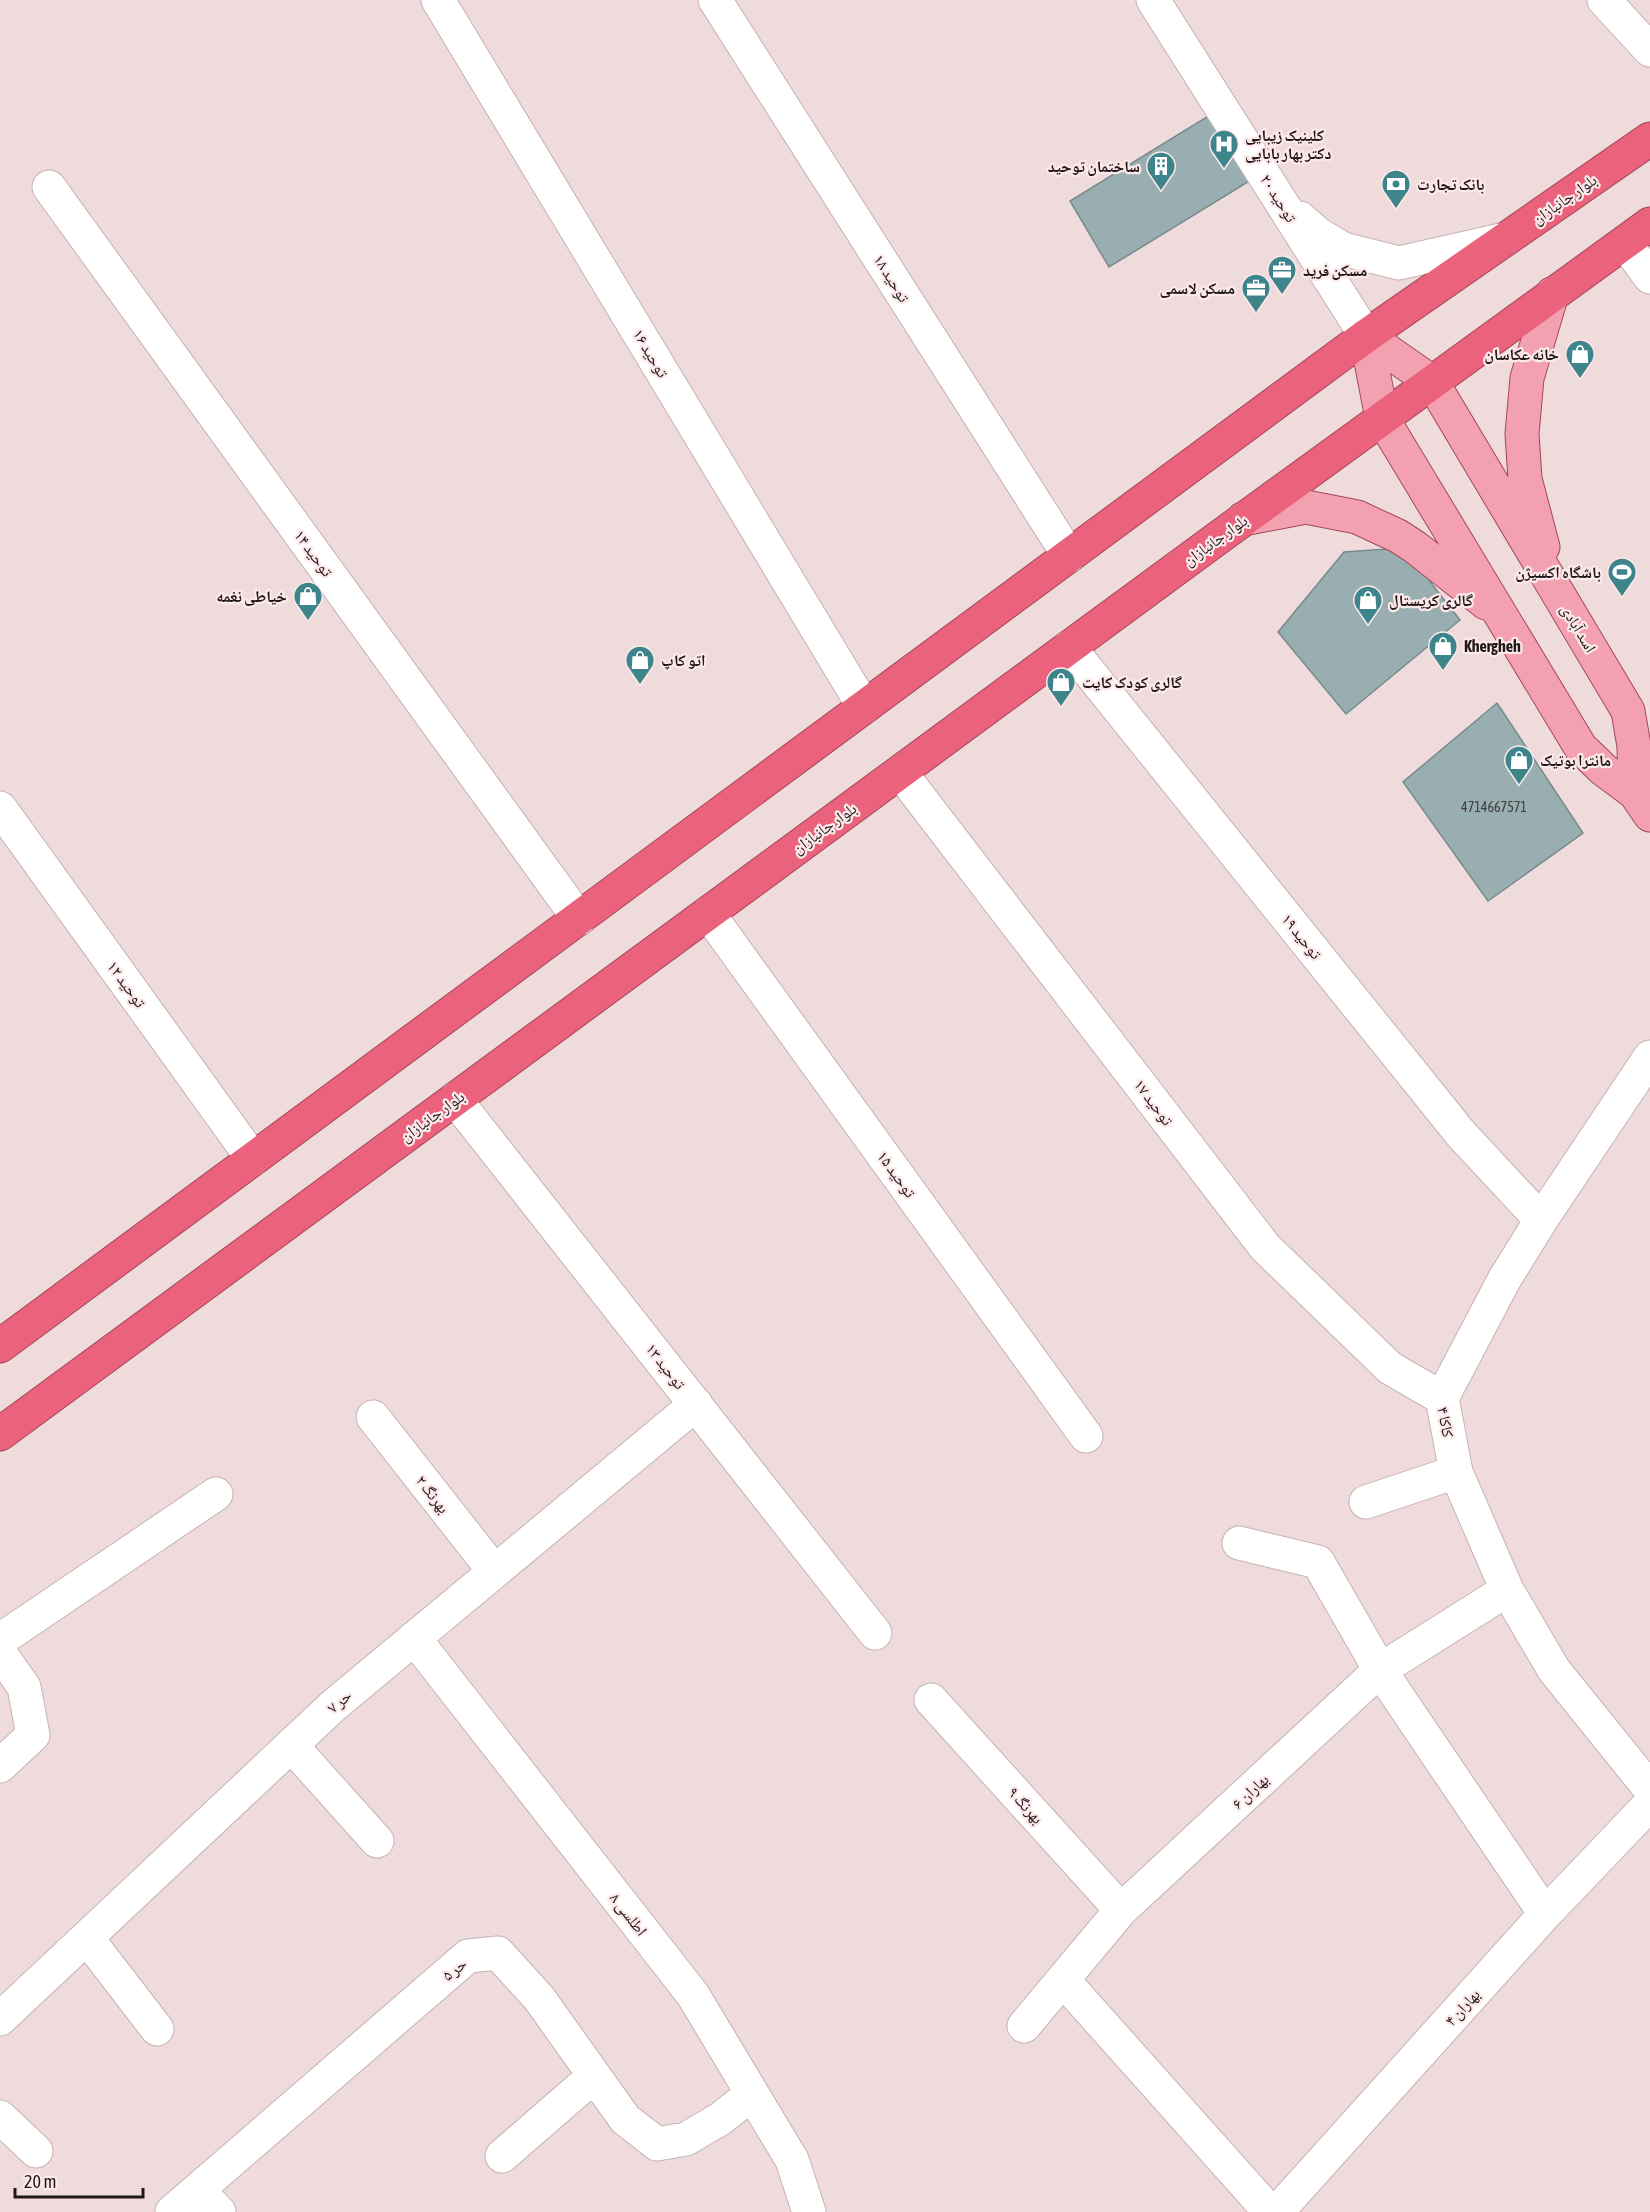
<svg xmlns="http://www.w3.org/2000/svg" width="1650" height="2212" viewBox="0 0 1650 2212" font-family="'Asap Condensed','Noto Naskh Arabic',sans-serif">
<rect width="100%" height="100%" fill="#efdadc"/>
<path fill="#99aeb0" stroke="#778b8d" stroke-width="1.5" d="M 1210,115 L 1251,180 L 1109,267 L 1070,201 Z
M 1415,547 L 1431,583 L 1460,620 L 1346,714 L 1278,632 L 1344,552 Z
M 1497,703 L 1583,833 L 1488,901 L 1403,782 Z"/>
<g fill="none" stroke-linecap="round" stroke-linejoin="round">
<g stroke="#c6b2b4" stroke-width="35">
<path id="street" d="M 438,0 L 864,707
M 715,0 L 1069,556
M 1153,0 L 1366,336
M 1604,0 L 1650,50
M 49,187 L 579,919
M 1300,218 L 1318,234 L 1343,249 L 1399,263 L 1505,239
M 1625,243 L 1650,277
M 1069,647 L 1461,1134 L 1541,1220
M 900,772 L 1265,1247 L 1390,1368 L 1442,1398
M 0,808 L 253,1159
M 708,913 L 1086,1436
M 1650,1057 L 1541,1220 L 1504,1280 L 1442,1398 L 1456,1472 L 1507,1590 L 1554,1670 L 1650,1789
M 455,1099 L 875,1633
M 373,1417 L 494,1571
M 1366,1502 L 1456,1472
M 1239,1543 L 1318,1562 L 1380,1670 L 1545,1914
M 414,1638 L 693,1995 L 792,2160 L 809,2212
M 0,1640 L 216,1494
M 0,1653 L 24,1687 L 33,1735 L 0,1766
M 931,1700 L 1121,1910
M 291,1745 L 377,1841
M 87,1938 L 157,2029
M 1063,1980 L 1270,2212
M 0,2019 L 333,1706 L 696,1404
M 1024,2026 L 1121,1910 L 1380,1670 L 1507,1590
M 0,2117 L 36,2151
M 502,2156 L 594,2076
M 198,2190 L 219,2212
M 172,2212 L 468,1956 L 498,1953 L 539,1998 L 625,2119 L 657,2144 L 686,2139 L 720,2119 L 752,2094
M 1277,2212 L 1545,1914 L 1650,1804"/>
</g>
<g stroke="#a44859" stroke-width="35">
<path id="primary" d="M 1366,336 L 1382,418 L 1581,748 L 1604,770 L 1635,793 L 1650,815
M 1366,336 L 1432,382 L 1628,711 L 1634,746 L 1635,793
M 1243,519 L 1306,507 L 1357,517 L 1398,536 L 1415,547 L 1486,603
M 1543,547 L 1525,479 L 1522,434 L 1527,378 L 1552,294"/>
</g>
<g stroke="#a44859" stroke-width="35">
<path id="highway" d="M 0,1346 L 1366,336 L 1650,139
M 0,1434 L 1222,535 L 1650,224"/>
</g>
<use href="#street" stroke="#fff" stroke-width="33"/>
<use href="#primary" stroke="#f3a1b0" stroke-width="33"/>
<use href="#highway" stroke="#eb627c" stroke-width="33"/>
</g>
<defs>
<g id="hospital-pin" transform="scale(1.5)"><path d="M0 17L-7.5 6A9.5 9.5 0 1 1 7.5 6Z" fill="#3d858a" stroke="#fde8ea"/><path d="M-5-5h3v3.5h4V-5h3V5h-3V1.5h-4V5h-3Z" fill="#fff"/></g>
<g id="building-pin" transform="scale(1.5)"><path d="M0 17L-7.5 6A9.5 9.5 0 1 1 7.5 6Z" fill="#3d858a" stroke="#fde8ea"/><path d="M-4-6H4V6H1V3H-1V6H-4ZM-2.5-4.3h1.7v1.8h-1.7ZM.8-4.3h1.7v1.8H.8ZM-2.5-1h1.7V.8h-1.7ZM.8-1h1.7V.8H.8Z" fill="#fff"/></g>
<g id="bank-pin" transform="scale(1.5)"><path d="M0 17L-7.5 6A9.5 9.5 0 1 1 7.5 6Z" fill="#3d858a" stroke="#fde8ea"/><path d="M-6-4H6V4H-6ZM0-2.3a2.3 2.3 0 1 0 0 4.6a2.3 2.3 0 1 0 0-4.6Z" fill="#fff"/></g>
<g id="office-pin" transform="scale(1.5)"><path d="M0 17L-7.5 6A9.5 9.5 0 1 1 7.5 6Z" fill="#3d858a" stroke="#fde8ea"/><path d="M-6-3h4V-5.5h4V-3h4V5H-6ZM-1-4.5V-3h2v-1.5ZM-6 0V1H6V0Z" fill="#fff"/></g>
<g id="shop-pin" transform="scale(1.5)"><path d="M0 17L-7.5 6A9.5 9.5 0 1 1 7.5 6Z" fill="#3d858a" stroke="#fde8ea"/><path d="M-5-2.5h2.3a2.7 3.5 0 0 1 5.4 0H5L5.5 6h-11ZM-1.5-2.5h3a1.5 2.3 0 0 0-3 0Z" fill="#fff"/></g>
<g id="stadium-pin" transform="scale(1.5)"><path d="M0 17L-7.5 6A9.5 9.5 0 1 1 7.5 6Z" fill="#3d858a" stroke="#fde8ea"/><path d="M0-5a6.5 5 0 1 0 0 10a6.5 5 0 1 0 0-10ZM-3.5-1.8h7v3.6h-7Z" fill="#fff"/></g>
</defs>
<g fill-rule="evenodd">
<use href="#hospital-pin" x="1224" y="144"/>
<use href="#building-pin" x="1161" y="166"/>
<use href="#bank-pin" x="1396" y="184"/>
<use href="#office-pin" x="1282" y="270"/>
<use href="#office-pin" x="1256" y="288"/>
<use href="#shop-pin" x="1580" y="354"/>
<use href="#stadium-pin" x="1622" y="572"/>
<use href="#shop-pin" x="308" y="596"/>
<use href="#shop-pin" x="1368" y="600"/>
<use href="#shop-pin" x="1443" y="646"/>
<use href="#shop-pin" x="640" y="660"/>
<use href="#shop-pin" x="1061" y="682"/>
<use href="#shop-pin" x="1519" y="760"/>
</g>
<g text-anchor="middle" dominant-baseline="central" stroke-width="4.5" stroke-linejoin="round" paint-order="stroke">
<g font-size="14" fill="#3e3e3f">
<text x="1494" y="807">4714667571</text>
</g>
<g font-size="16" font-weight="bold" fill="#1f1819" stroke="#fde8ea" text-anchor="start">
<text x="1245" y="135">کلینیک زیبایی<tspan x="1245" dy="18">دکتر بهار بابایی</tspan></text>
<text x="1140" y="166" text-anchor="end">ساختمان توحید</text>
<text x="1417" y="184">بانک تجارت</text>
<text x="1303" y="270">مسکن فرید</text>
<text x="1235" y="288" text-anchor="end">مسکن لاسمی</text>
<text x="1559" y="354" text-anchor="end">خانه عکاسان</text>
<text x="1601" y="572" text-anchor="end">باشگاه اکسیژن</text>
<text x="287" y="596" text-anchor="end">خیاطی نغمه</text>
<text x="1389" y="600">گالری کریستال</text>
<text x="1464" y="646">Khergheh</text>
<text x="661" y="660">اتو کاپ</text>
<text x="1082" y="682">گالری کودک کایت</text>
<text x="1540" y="760">مانترا بوتیک</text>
</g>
<g font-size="16" fill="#1f1819" stroke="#fde8ea">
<text transform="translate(1279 198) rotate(58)">توحید ۲۰</text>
<text transform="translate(1564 199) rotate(-35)">بلوار جانبازان</text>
<text transform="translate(892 278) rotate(58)">توحید ۱۸</text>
<text transform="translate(651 353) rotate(59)">توحید ۱۶</text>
<text transform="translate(1215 540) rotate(-36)">بلوار جانبازان</text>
<text transform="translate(314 553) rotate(54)">توحید ۱۴</text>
<text transform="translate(1579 628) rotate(59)">اسد آبادی</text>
<text transform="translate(824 828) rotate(-36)">بلوار جانبازان</text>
<text transform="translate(1302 936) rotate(51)">توحید ۱۹</text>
<text transform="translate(127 984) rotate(54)">توحید ۱۲</text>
<text transform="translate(1154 1102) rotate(53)">توحید ۱۷</text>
<text transform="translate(432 1116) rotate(-36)">بلوار جانبازان</text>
<text transform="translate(897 1174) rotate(54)">توحید ۱۵</text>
<text transform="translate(666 1366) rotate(52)">توحید ۱۳</text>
<text transform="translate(1446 1422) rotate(79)">کاکا ۴</text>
<text transform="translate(433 1494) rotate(52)">بهرنگ ۲</text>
<text transform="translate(339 1701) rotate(-41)">حر ۷</text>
<text transform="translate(1250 1791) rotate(-43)">بهاران ۶</text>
<text transform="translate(1026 1805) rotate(48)">بهرنگ ۹</text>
<text transform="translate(629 1914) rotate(52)">اطلسی ۸</text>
<text transform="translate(454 1969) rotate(-39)">حر ۵</text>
<text transform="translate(1462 2007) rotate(-48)">بهاران ۴</text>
</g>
</g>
<path d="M15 2188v9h128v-9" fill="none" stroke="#1f1819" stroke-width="3"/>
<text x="24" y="2188" font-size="18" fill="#1f1819" stroke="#fde8ea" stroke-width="4.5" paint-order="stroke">20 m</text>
</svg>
